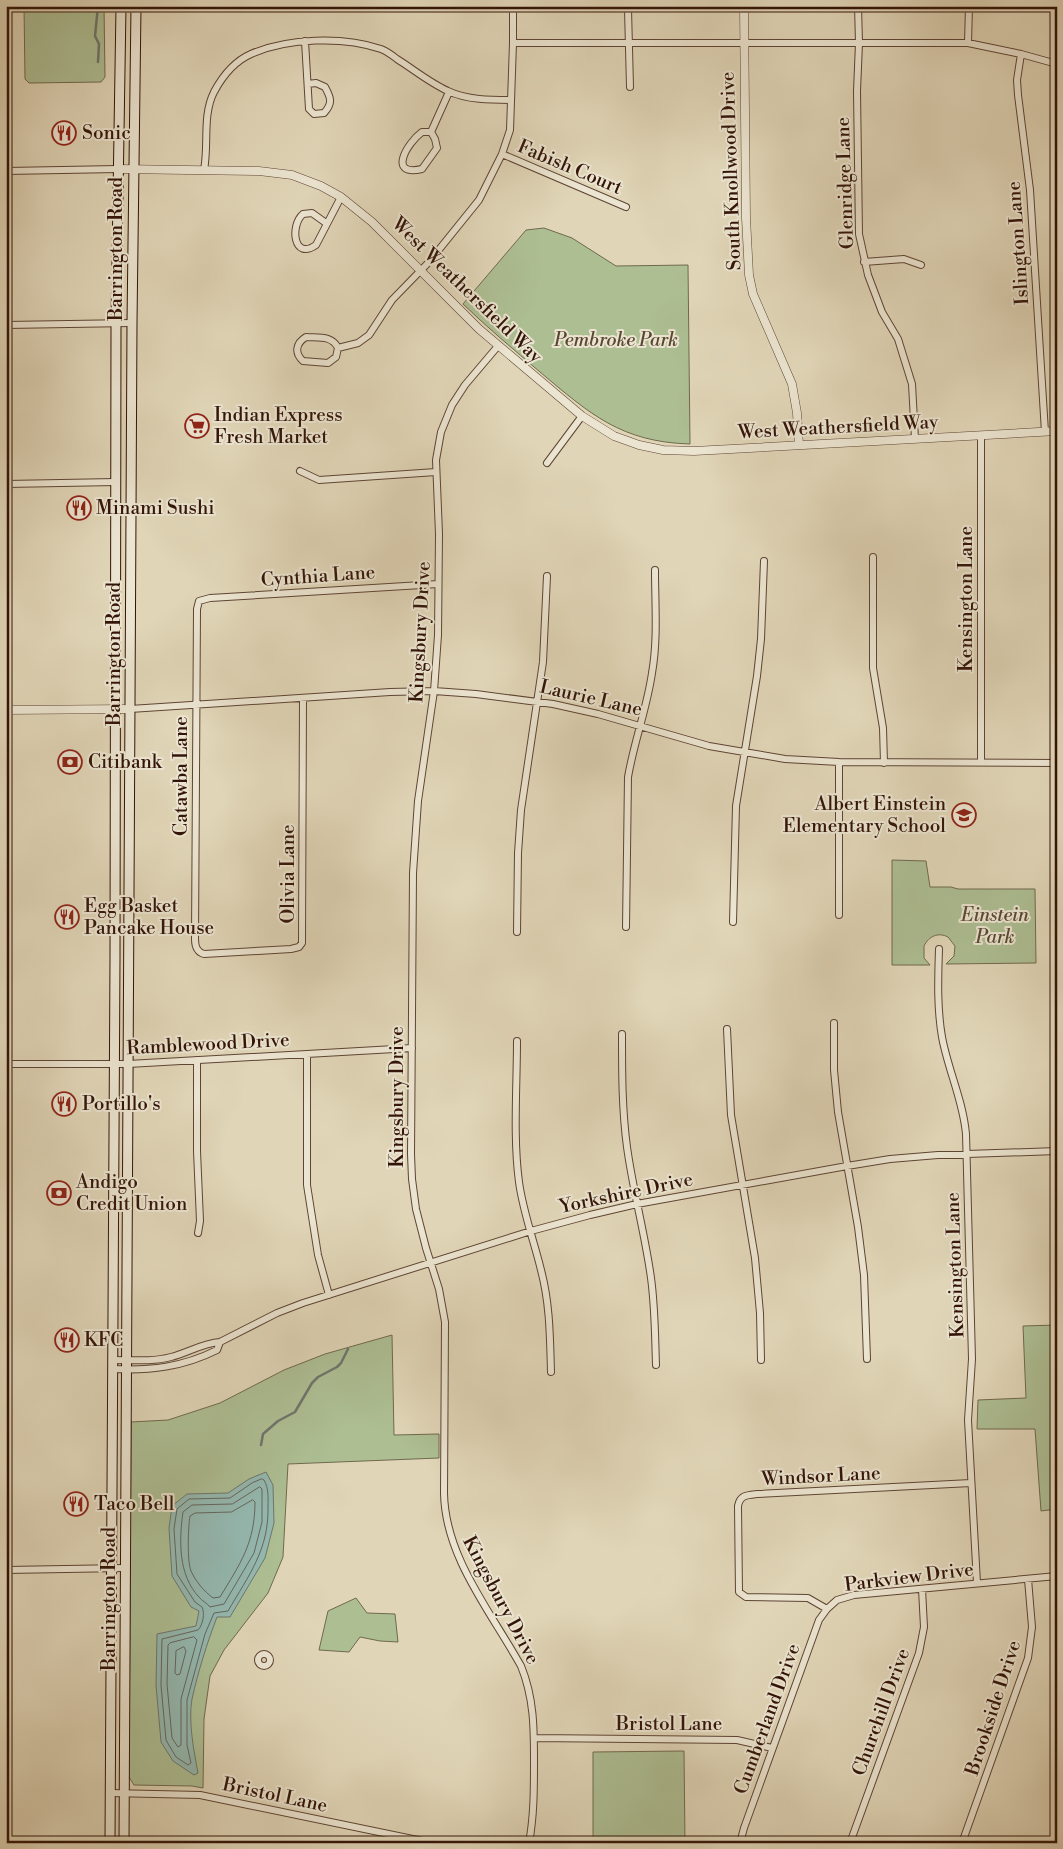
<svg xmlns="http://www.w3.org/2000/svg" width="1063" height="1849" viewBox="0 0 1063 1849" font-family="'Libre Bodoni',serif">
<rect width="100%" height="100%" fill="#e0d5b7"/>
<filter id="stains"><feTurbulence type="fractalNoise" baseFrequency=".004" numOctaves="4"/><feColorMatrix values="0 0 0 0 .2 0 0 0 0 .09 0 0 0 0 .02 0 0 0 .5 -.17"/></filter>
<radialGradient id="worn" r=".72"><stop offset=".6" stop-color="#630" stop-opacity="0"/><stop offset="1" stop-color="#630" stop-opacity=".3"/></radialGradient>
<path fill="#adbe93" stroke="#70694e" d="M 24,6 L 104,6 L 105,77 L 101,82 L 29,83 L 25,79 Z
M 544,228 L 572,238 L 616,266 L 688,265 L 690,444 C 621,442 590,414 540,372 C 514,350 488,328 463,304 L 526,230 Z
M 892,860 L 926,861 L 930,887 L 951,887 L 958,889 L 1035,889 L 1036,963 L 946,964 L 954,956 L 955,946 L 948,937 C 938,932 929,936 924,946 L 924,958 L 930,965 L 892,965 Z
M 1057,1325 L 1057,1509 L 1041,1511 L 1035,1429 L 977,1429 L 978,1400 L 1026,1398 L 1023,1326 Z
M 392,1335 L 394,1435 L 439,1434 L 439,1458 L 288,1464 L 283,1557 L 268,1593 L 224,1650 L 210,1676 L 204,1719 L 203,1788 L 192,1786 L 134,1785 L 129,1777 L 131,1422 L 168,1420 L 220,1403 L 284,1370 L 325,1354 Z
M 356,1598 L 367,1613 L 395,1614 L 398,1642 L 380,1641 L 360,1637 L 349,1652 L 319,1650 L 328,1611 Z
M 684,1751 L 685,1843 L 593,1843 L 593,1752 Z"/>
<path fill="#94b8b0" stroke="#6d766d" d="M 266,1472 L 273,1485 L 274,1523 L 265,1558 L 230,1617 L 217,1617 C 207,1643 198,1672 192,1699 C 188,1721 194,1752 198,1773 L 194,1775 L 173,1761 L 161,1742 L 156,1685 L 157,1634 L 196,1626 L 199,1611 L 191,1607 L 172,1576 L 169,1528 L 172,1506 L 187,1494 L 228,1493 L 249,1479 Z"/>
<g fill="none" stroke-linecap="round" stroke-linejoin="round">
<path stroke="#64665c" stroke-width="1" d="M 262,1479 L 264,1480 C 269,1489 268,1497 268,1507 C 269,1549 249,1575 228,1611 L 214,1613 L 205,1634 L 187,1700 L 187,1745 L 191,1763 L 188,1765 L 176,1757 L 166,1740 L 161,1685 L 162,1639 L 198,1630 C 203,1625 205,1613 202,1607 L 195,1602 L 177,1574 L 174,1529 L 177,1509 L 189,1499 L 230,1498 L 252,1483 Z
M 260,1487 L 262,1489 L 262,1522 L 254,1553 L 224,1604 L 210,1607 C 207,1603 202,1601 199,1597 C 178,1575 179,1540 183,1512 L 192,1505 L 232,1504 Z
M 253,1500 L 255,1502 C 255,1543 240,1564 220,1597 L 213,1598 C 204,1591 196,1582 191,1571 C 187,1561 188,1528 190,1516 L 195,1513 L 231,1512 Z
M 194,1637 L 197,1640 L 181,1699 L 181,1745 L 178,1747 L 172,1738 L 167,1684 L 168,1645 L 170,1643 Z
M 184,1647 L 186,1651 L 180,1674 L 177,1675 L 175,1673 L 176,1651 Z"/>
<path stroke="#6d766d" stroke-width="2.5" d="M 98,6 L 95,36 L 99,44 L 98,62
M 261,1445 L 263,1434 L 278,1421 L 295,1412 L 312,1383 L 318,1377 L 337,1367 L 341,1363 L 348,1349"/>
<g stroke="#5e4434" stroke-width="8">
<path id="minor" d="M 858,6 L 859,43 L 857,91 L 859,234 L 868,275 L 882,312 L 898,339 L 912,384 L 915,439
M 628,9 L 630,87
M 305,41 L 309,109 L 314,114 L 324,113 C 333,103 331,98 325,87 L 316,83 L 308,84
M 513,43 L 968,43 L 1021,54 L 1057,64
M 968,43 L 969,6
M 1021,54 L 1017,80 L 1018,95 L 1030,190 L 1045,432
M 422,132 L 431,132 L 435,139 L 437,148 L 422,169 C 387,177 407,143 422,132 Z
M 431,132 L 449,92
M 502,154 L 626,207
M 204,170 C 209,144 202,116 214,92 C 222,77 235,61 251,54 C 287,38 343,36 381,49 C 386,51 392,55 397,59 C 413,69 430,83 448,91 C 467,100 491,100 511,100
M 6,171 L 118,169
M 326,223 L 312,213 L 303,214 C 290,225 293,261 316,245 L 341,197
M 864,262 L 904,259 L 921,265
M 6,325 L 132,323
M 306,337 C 318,338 332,335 338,348 L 336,357 L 328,363 L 303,361 C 294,353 296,343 306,337 Z
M 498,346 L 465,385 L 452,405 L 441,432 L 436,460 L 439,534 L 438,635 L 434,691 L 418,801 L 413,873 L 411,1154 L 412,1179 L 416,1209 L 426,1248 L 439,1289 L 445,1322 L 444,1493 C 445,1557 491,1612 521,1666 C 534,1698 534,1728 534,1761 C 534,1789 534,1816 529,1843
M 338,348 L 358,343 L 369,335 L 392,300 L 429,262 L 479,200 L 502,154 L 510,130 L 513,43 L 513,6
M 547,463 L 582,416
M 300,471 L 319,480 L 436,472
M 6,484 L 116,482
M 873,557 L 873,668 L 883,728 L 884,763
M 303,698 L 302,943 L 299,947 L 291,949 L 204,954 C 197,952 195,947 195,939 L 197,609 L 199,601 L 210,598 L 438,584
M 130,709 L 390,692 L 434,691 L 476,694 L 553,704 L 598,714 L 709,746 L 785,759 L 839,762 L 1057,763
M 981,762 L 981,435
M 839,915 L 839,762
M 733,922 L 736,806 L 757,676 L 761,639 L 764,561
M 626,927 L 628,777 C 634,742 647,708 652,673 C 658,639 655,604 655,570
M 517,932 L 518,853 L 521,810 L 543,662 L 547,576
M 939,949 C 938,979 937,1008 942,1037 C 948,1070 963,1100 966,1134 L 972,1359 L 968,1420 L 977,1583
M 834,1023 L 834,1070 L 838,1112 L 858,1227 L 864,1275 L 867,1359
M 727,1029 L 731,1115 L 755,1258 L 760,1313 L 761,1360
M 622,1034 C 622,1072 622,1110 627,1147 C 633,1191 645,1234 651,1278 C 655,1307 655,1336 656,1365
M 517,1041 C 517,1086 513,1137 519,1182 C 523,1212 534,1241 541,1270 C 550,1304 550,1338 551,1372
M 307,1054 L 307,1185 L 318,1255 L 329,1295
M 197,1060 L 197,1151 L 200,1221 L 198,1233
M 6,1064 L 128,1064 L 412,1048
M 112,1360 C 132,1360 152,1362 171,1357 C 187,1353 203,1343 220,1342 L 277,1313 L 303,1303 L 531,1231 L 590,1215 L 637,1204 L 847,1166 L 890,1159 L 938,1155 L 1057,1151
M 112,1369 C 150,1371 183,1367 217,1350 L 220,1342
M 971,1483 L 757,1494 C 747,1495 740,1495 738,1506 L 739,1592 L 746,1597 L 808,1598 L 827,1609 L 837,1600 L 854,1595 L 1057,1576
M 6,1570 L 125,1568
M258 1660a6 6 0 1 1 12 0a6 6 0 1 1-12 0Z
M 534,1738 L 737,1740 L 772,1748
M 110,1793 L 200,1795 L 432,1843
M 740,1843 L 744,1828 L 819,1620 L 827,1609
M 850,1843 L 919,1653 L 924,1627 L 922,1589
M 962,1843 L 1028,1658 L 1032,1627 L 1028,1579"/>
</g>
<g stroke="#5e4434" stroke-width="9">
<path id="tertiary" d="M 744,6 L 746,218 L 749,275 L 753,294 L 792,384 L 797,413 L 799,445
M 118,169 L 259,171 L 292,175 L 321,186 L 341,197 L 372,222 L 479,329 L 582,416 L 614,436 L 639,445 L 663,450 L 694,451 L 1057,431
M 6,710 L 130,709"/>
</g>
<g stroke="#331408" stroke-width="11">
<path id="secondary" d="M 110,1843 L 115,959 L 116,323 L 121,6
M 124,1843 L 132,323 L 136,6"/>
</g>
<use href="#minor" stroke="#ebe4d0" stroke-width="6"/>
<use href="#tertiary" stroke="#ebe4d0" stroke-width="8"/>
<use href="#secondary" stroke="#ebe4d0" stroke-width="9"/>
</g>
<defs>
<g id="restaurant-ring" transform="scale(1.25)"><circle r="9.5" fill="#ebe4d0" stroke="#8f2418" stroke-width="1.5"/><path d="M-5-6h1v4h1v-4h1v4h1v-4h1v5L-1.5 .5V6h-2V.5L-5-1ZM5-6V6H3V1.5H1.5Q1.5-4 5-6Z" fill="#8f2418"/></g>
<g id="supermarket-ring" transform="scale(1.25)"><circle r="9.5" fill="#ebe4d0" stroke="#8f2418" stroke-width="1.5"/><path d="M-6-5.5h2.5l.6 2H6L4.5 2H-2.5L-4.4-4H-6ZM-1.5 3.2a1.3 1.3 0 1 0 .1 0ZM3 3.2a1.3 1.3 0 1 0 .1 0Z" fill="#8f2418"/></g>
<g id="bank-ring" transform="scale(1.25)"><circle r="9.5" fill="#ebe4d0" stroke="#8f2418" stroke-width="1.5"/><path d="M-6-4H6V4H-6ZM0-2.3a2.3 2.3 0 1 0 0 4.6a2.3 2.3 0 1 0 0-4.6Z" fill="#8f2418"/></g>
<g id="school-ring" transform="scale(1.25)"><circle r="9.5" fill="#ebe4d0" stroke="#8f2418" stroke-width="1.5"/><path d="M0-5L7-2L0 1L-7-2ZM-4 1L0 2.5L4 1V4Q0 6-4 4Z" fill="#8f2418"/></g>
</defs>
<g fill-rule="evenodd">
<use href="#restaurant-ring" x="64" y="133"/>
<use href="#supermarket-ring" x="197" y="426"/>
<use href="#restaurant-ring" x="79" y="508"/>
<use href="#bank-ring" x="70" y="762"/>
<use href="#school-ring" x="964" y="815"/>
<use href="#restaurant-ring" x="67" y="917"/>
<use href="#restaurant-ring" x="64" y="1104"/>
<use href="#bank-ring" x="59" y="1193"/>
<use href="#restaurant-ring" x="67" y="1340"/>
<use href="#restaurant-ring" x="76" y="1504"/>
</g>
<g text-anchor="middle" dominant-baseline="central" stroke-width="4" stroke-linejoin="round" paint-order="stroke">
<g font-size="19" fill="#331408" stroke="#ebe4d0" text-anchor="start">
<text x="82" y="133">Sonic</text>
<text x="214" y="415">Indian Express<tspan x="214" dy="22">Fresh Market</tspan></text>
<text x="96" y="508">Minami Sushi</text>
<text x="88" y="762">Citibank</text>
<text x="946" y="804" text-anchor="end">Albert Einstein<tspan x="946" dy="22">Elementary School</tspan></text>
<text x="84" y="906">Egg Basket<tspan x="84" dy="22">Pancake House</tspan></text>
<text x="82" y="1104">Portillo's</text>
<text x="76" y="1182">Andigo<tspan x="76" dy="22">Credit Union</tspan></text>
<text x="84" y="1340">KFC</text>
<text x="94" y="1504">Taco Bell</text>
</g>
<g font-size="19" fill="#331408" stroke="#ebe4d0">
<text transform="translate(570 167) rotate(23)">Fabish Court</text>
<text transform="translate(731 171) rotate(-92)">South Knollwood Drive</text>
<text transform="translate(845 183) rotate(-92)">Glenridge Lane</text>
<text transform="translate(1018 243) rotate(-94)">Islington Lane</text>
<text transform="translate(116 249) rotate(-90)">Barrington Road</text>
<text transform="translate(467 290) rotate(44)">West Weathersfield Way</text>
<text transform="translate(838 427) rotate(-3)">West Weathersfield Way</text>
<text transform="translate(318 576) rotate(-4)">Cynthia Lane</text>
<text transform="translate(966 599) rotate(-90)">Kensington Lane</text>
<text transform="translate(420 632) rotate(-87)">Kingsbury Drive</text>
<text transform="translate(114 654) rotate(-90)">Barrington Road</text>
<text transform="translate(591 698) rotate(13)">Laurie Lane</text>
<text transform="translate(181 776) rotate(-90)">Catawba Lane</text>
<text transform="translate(288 874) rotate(-90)">Olivia Lane</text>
<text transform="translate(208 1044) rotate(-3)">Ramblewood Drive</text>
<text transform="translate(397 1097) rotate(-90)">Kingsbury Drive</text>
<text transform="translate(626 1193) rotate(-12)">Yorkshire Drive</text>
<text transform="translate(955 1265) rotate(-92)">Kensington Lane</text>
<text transform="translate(821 1476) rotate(-3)">Windsor Lane</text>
<text transform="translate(909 1577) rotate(-7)">Parkview Drive</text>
<text transform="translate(109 1599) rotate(-90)">Barrington Road</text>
<text transform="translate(501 1600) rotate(62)">Kingsbury Drive</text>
<text transform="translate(993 1708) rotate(-72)">Brookside Drive</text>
<text transform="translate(881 1712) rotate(-70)">Churchill Drive</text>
<text transform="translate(767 1719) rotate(-70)">Cumberland Drive</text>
<text x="669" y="1724">Bristol Lane</text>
<text transform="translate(275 1795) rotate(12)">Bristol Lane</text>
</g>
<g font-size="19" font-style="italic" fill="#584732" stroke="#ebe4d0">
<text x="616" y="340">Pembroke Park</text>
<text x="995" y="915">Einstein<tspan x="995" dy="22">Park</tspan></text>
</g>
</g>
<rect width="1063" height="1849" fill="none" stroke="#e0d5b7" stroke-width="25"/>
<rect x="8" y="8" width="1048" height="1834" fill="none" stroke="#331408" stroke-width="2.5"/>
<rect x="12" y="12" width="1038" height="1824" fill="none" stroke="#331408"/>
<rect width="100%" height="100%" filter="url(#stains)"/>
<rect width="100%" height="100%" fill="url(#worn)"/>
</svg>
